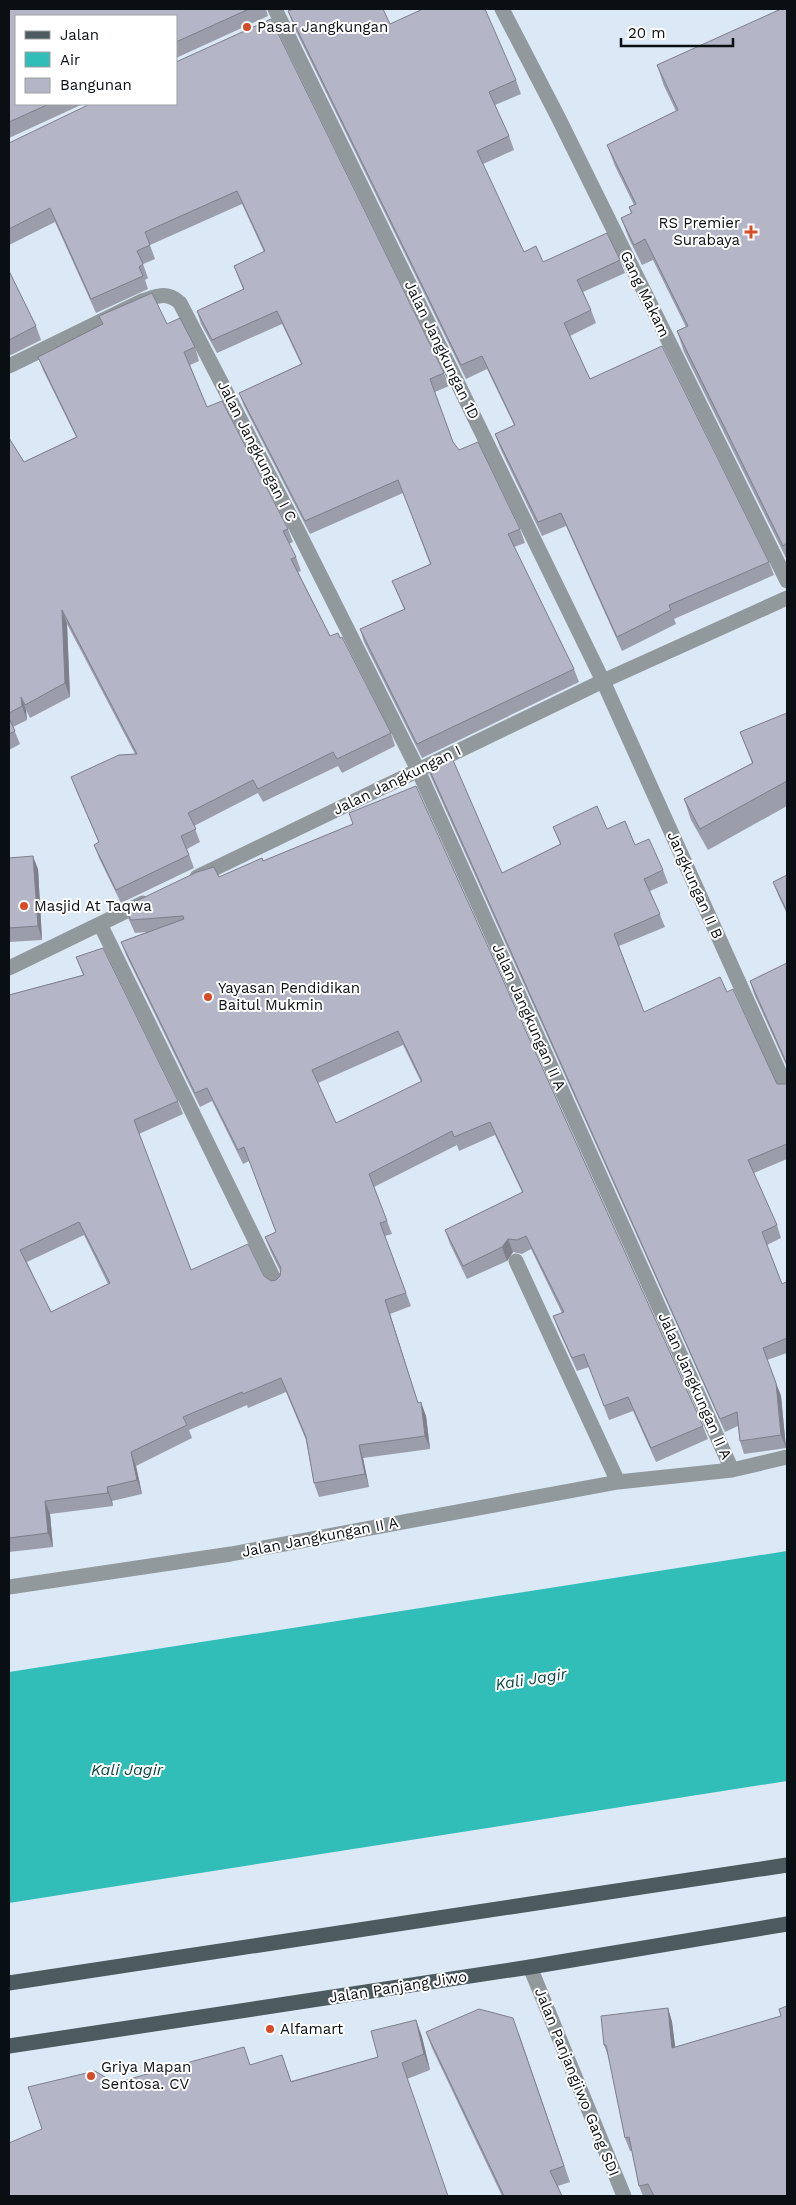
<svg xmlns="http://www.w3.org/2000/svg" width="796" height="2205" viewBox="0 0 796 2205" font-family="'Work Sans',sans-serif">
<rect width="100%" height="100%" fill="#dbe8f6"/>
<path fill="#32beb8" d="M 787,1551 L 787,1781 L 9,1903 L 9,1672 Z"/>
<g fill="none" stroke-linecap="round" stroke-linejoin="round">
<path stroke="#91999c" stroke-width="15" d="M 275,9 L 603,681 L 787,1089
M 502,9 L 558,117 L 787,581
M 9,366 L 142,301 C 158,296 167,291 180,303 L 297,529 L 418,770 L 732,1470
M 197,877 L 603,681 L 787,598
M 100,924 L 277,1285
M 9,968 L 143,903
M 516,1261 L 618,1482
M 9,1587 L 231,1554 L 618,1482 L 732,1470 L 787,1457
M 530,1967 L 624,2196"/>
<path stroke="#4c5b5f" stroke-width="15" d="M 9,1983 L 787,1865
M 9,2046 L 530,1967 L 787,1924"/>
</g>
<path fill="#9b9dab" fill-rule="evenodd" d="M 9,9 L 266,9 L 268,16 L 176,58 L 176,16 L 16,104 L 83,104 L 9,138 Z
M 787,9 L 787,560 L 684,352 L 677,331 L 686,327 L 653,260 L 642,265 L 629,239 L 621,218 L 631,213 L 629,207 L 634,205 L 615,166 L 607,145 L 676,111 L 664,86 L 657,65 Z
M 288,11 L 390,24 L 516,80 L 521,94 L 495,105 L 509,136 L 514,150 L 483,164 L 524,252 L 543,262 L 620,260 L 625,273 L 583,292 L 591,310 L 596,323 L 570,336 L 590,379 L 769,562 L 774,575 L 674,619 L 676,624 L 622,651 L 566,526 L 542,536 L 500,448 L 495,434 L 514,425 L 487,369 L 466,379 L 293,25 Z
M 176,104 L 444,373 L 449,386 L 435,392 L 453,442 L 459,450 L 520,529 L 525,543 L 514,547 L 574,669 L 579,682 L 422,758 L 364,642 L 360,629 L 404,609 L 392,581 L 430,564 L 403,493 L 310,534 L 244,406 L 239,393 L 301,364 L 282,324 L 217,353 L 201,324 L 197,311 L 243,289 L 234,266 L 264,252 L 242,204 L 150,245 L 155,259 L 143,264 L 148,278 L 145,280 L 148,289 L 96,313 L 55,222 L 9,245 L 9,143 Z
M 9,271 L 36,326 L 41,340 L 9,356 Z
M 99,316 L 167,324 L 195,347 L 199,361 L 190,365 L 207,407 L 288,529 L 293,542 L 289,544 L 296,557 L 301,571 L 298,572 L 330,636 L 391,733 L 395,746 L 342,773 L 338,766 L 263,802 L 258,793 L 194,826 L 200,842 L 187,849 L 194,868 L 121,903 L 99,858 L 94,845 L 99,843 L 76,790 L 71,777 L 135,754 L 67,624 L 70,697 L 30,718 L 26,710 L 27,720 L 13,727 L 20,744 L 9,750 L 9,438 L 24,462 L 76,437 L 43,370 L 38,357 L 102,325 Z
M 787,713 L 787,806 L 708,850 L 691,820 L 684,799 L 752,763 L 740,732 Z
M 426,762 L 502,873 L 560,844 L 553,827 L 607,829 L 635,845 L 663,870 L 668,883 L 650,891 L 665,927 L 619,946 L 644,1012 L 727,992 L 777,1084 L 787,1084 L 787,1083 L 787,1159 L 754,1173 L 777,1225 L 781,1238 L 767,1245 L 782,1284 L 787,1284 L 787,1353 L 767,1360 L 781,1396 L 786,1448 L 744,1454 L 740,1441 L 738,1426 L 725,1432 L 430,775 Z
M 353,824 L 703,1426 L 708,1439 L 656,1462 L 633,1411 L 609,1420 L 589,1367 L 577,1371 L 558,1329 L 553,1316 L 562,1313 L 531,1249 L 522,1254 L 513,1252 L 507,1261 L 467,1279 L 450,1244 L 445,1230 L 522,1192 L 495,1135 L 459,1151 L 457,1145 L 374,1187 L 392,1234 L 385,1236 L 411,1306 L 390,1314 L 418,1403 L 426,1416 L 430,1449 L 363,1458 L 369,1487 L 319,1497 L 314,1483 L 306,1440 L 286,1392 L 248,1408 L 247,1405 L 189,1430 L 192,1438 L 136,1466 L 142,1494 L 112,1501 L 113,1506 L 50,1514 L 53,1547 L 9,1552 L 9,995 L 83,975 L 76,957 L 178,1101 L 183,1114 L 139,1134 L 191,1270 L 264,1276 L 271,1281 L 276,1280 L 280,1276 L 280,1271 L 270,1250 L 265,1237 L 276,1232 L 249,1161 L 243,1164 L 212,1101 L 200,1107 L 126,955 L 121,942 L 147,932 L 135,933 L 129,920 L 124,907 L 219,877 L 263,861 ZM 403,1045 L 421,1082 L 336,1123 L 318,1083 ZM 84,1235 L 108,1284 L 51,1312 L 27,1262 Z
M 9,858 L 38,869 L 42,940 L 9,942 Z
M 787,875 L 787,914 L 778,895 L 773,882 Z
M 787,963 L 787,1067 L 754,994 L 750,981 Z
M 787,2006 L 787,2196 L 643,2196 L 639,2186 L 632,2151 L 630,2151 L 625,2138 L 609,2058 L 604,2045 L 668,2008 L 672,2022 L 675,2047 L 781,2016 Z
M 416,2020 L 422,2037 L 430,2070 L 407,2079 L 42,2129 L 115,2083 L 251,2065 L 288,2071 L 291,2081 L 378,2057 Z
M 426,2032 L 519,2034 L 570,2182 L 558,2186 L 562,2196 L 502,2196 L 432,2048 Z"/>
<path fill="#7e7f8b" d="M 62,610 L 67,624 L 70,697 L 65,683 Z
M 21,697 L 26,710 L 27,720 L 22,706 Z
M 33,856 L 38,869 L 42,940 L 38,926 Z
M 508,1239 L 513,1252 L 507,1261 L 502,1247 Z
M 385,1300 L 390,1314 L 422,1416 L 418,1403 Z
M 776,1383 L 781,1396 L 786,1448 L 781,1435 Z
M 421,1402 L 426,1416 L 430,1449 L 425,1436 Z
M 359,1445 L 363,1458 L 369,1487 L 365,1474 Z
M 131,1452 L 136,1466 L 142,1494 L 137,1480 Z
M 107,1487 L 112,1501 L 113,1506 L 108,1493 Z
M 45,1501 L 50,1514 L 53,1547 L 48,1533 Z
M 668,2008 L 672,2022 L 677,2061 L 672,2048 Z
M 416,2020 L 422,2037 L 430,2070 L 424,2054 Z"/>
<path fill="#b4b6c7" stroke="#7e7f8b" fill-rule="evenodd" d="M 9,9 L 249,9 L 176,42 L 176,16 L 16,16 L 16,104 L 49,104 L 9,122 Z
M 293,9 L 383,9 L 390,24 L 423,9 L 485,9 L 516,80 L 489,92 L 509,136 L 477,151 L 524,252 L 536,246 L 543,262 L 607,233 L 620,260 L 577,280 L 591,310 L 564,323 L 590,379 L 662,346 L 769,562 L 669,605 L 671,610 L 617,637 L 561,513 L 538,522 L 495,434 L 515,425 L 482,356 L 461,365 L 288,11 Z
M 781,9 L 787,9 L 787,543 L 783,546 L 677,331 L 688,326 L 645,239 L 634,245 L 621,218 L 632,213 L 629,207 L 636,204 L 607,145 L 678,110 L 657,65 Z
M 271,19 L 444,373 L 430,379 L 453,442 L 459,450 L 478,442 L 520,529 L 508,534 L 574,669 L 417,744 L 360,629 L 405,609 L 392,581 L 431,564 L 398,480 L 305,521 L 239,393 L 302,364 L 277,311 L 212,340 L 197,311 L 244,289 L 234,266 L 265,251 L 237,191 L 145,232 L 150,245 L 137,251 L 143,264 L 139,267 L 143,276 L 91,299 L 50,208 L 9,229 L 9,143 L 90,104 L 176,104 L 176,62 Z
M 9,271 L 36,326 L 9,340 Z
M 152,293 L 167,324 L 180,318 L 195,347 L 184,352 L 207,407 L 222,401 L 288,529 L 283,531 L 296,557 L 291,559 L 330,636 L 338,633 L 340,638 L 342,637 L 391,733 L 337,759 L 333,752 L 258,789 L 253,780 L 188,813 L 196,829 L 181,836 L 189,855 L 116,890 L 94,845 L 99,842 L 71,777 L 119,755 L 137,754 L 62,610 L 65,683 L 25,705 L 21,697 L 22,706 L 9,713 L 9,438 L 24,462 L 77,437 L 38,357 L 103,324 L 99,316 Z
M 787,713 L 787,781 L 700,829 L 684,799 L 753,763 L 740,732 Z
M 9,718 L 15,731 L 9,734 Z
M 449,751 L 502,873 L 561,844 L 553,827 L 597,806 L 607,829 L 625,821 L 635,845 L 649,839 L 663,870 L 644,879 L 660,914 L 614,934 L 644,1012 L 720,977 L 727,992 L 733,989 L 777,1084 L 787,1084 L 787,1083 L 787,1144 L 748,1160 L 777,1225 L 762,1232 L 782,1284 L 786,1282 L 787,1284 L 787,1338 L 763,1348 L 776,1383 L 781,1435 L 740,1441 L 737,1412 L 720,1419 L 426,762 Z
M 416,786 L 703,1426 L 651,1448 L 628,1397 L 604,1406 L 584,1354 L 572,1358 L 553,1316 L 564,1312 L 526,1236 L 517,1240 L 508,1239 L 502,1247 L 463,1266 L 445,1230 L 523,1192 L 490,1122 L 454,1137 L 452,1131 L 369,1174 L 387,1221 L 380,1223 L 406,1293 L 385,1300 L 418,1403 L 421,1402 L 425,1436 L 359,1445 L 365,1474 L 314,1483 L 306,1437 L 281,1378 L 243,1394 L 242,1392 L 183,1417 L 187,1425 L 131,1452 L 137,1480 L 107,1487 L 108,1493 L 45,1501 L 48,1533 L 9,1538 L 9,995 L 84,975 L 76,957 L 103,948 L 178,1101 L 134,1120 L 191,1270 L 248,1244 L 264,1276 L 271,1281 L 276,1280 L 280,1276 L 281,1268 L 265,1237 L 276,1232 L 244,1147 L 238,1150 L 207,1088 L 195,1093 L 121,942 L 184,919 L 183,916 L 131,920 L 124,907 L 197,872 L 214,867 L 219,877 L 262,858 L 263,861 L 353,824 L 349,813 ZM 398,1031 L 422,1081 L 336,1123 L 312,1070 ZM 79,1222 L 110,1283 L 51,1312 L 20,1250 Z
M 33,856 L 38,926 L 9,928 L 9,858 Z
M 787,875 L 787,911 L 773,882 Z
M 787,963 L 787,1064 L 750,981 Z
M 787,2006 L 787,2196 L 654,2196 L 648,2184 L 639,2186 L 629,2137 L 625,2138 L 606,2045 L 604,2045 L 601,2016 L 668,2008 L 672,2048 L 781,2016 L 779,2009 Z
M 479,2009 L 513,2018 L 564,2166 L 550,2171 L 562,2196 L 504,2196 L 426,2032 Z
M 416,2020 L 424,2054 L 402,2063 L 448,2196 L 9,2196 L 9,2143 L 42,2129 L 28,2087 L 95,2071 L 115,2083 L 244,2047 L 250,2065 L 282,2055 L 291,2082 L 378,2057 L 371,2031 Z"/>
<g fill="#d54c26" stroke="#fff" stroke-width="2">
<circle cx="247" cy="27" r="5"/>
<path d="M748.5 224.5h5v5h5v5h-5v5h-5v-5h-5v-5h5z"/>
<circle cx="24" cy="906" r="5"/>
<circle cx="208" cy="997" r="5"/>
<circle cx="270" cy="2029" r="5"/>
<circle cx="91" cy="2076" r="5"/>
</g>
<g text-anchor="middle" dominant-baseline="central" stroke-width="4" stroke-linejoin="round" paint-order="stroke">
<g font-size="15" fill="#0a0f13" stroke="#fff" text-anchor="start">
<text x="257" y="27">Pasar Jangkungan</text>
<text x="740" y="223" text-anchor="end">RS Premier<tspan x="740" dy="17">Surabaya</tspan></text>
<text x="34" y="906">Masjid At Taqwa</text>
<text x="218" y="988">Yayasan Pendidikan<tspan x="218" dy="17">Baitul Mukmin</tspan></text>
<text x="280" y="2029">Alfamart</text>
<text x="101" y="2067">Griya Mapan<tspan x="101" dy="17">Sentosa. CV</tspan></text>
</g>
<g font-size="15" fill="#0a0f13" stroke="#fff">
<text transform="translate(645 294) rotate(64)">Gang Makam</text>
<text transform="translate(442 350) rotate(64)">Jalan Jangkungan 1D</text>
<text transform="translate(257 451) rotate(63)">Jalan Jangkungan I C</text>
<text transform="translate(397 780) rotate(-26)">Jalan Jangkungan I</text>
<text transform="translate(695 885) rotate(66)">Jangkungan II B</text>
<text transform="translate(529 1017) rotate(66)">Jalan Jangkungan II A</text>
<text transform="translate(695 1386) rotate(66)">Jalan Jangkungan II A</text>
<text transform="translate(320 1537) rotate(-11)">Jalan Jangkungan II A</text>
<text transform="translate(398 1987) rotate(-9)">Jalan Panjang Jiwo</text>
<text transform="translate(577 2082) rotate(68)">Jalan Panjangjiwo Gang SDI</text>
</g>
<g font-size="16" font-style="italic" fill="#084643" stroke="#fff">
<text transform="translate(531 1679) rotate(-9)">Kali Jagir</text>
<text x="127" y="1769">Kali Jagir</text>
</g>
</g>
<rect width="796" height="2205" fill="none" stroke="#0a0f13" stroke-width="20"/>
<rect x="15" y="15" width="162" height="90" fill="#ffffff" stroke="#9d9fa1"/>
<rect x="25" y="31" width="25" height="8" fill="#4c5b5f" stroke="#9d9fa1"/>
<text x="60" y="40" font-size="15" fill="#0a0f13">Jalan</text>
<rect x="25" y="52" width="25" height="15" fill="#32beb8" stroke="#9d9fa1"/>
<text x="60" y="65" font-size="15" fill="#0a0f13">Air</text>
<rect x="25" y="78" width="25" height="15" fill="#b4b6c7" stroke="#9d9fa1"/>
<text x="60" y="90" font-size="15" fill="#0a0f13">Bangunan</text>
<path d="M621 38v8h112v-8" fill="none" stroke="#0a0f13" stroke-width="2.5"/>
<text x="628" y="38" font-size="15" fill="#0a0f13" stroke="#ffffff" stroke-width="4" paint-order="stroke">20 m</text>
</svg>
